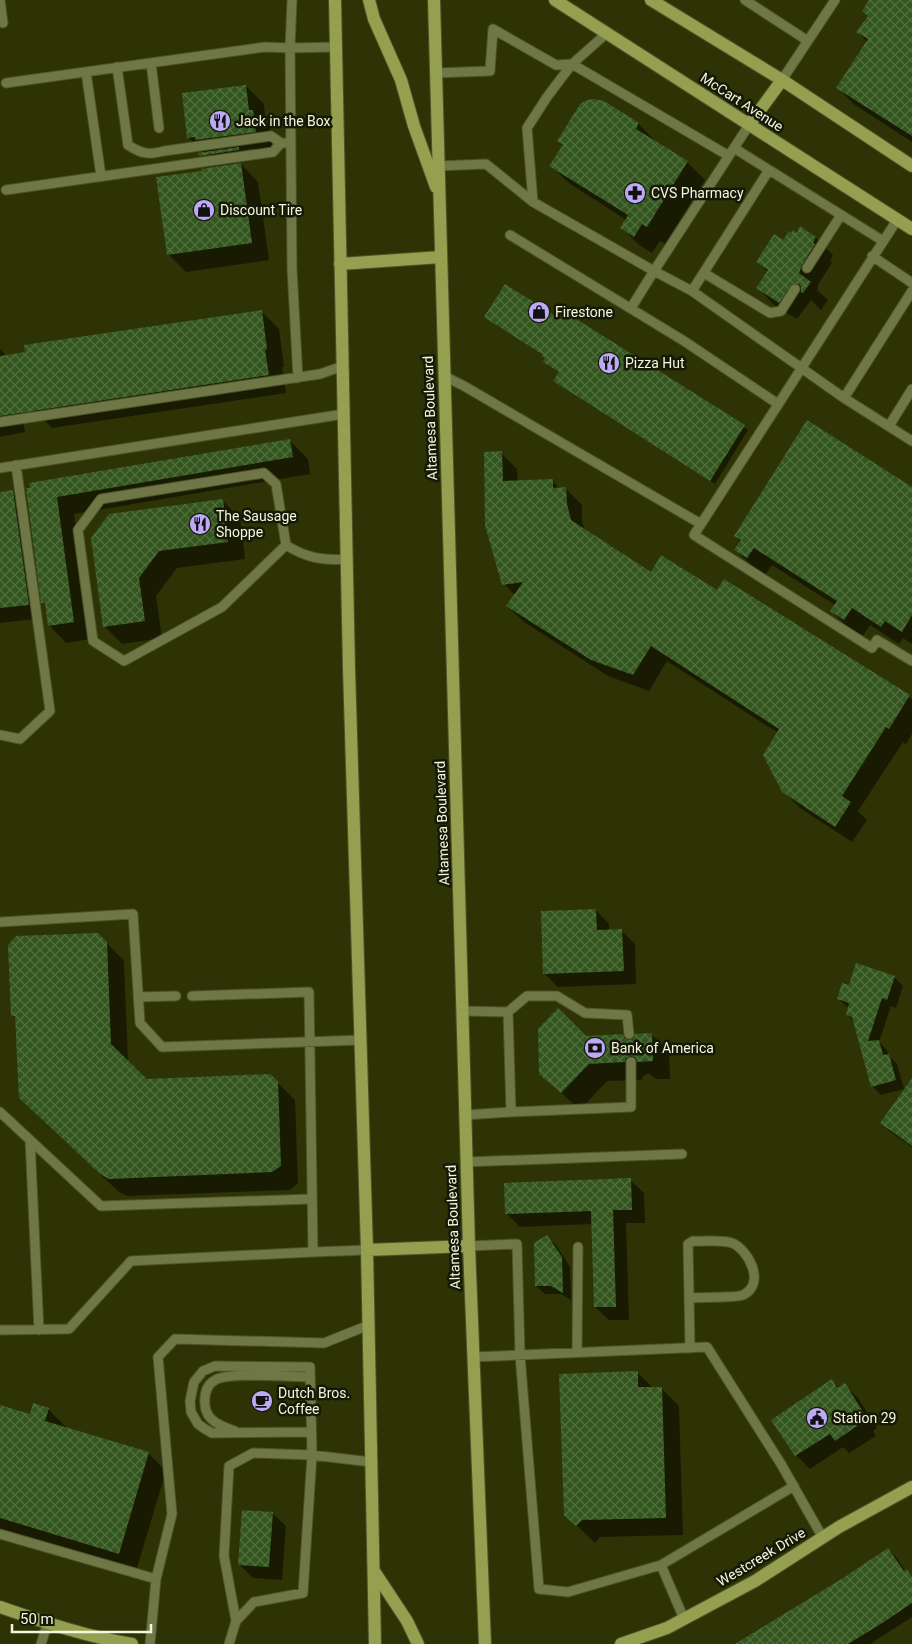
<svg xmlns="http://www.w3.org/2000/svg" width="912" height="1644" viewBox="0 0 912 1644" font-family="Roboto,sans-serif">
<defs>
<pattern id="building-cross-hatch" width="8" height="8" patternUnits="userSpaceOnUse" patternTransform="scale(1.25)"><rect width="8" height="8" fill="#33561f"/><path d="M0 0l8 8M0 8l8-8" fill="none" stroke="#516f3f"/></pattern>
</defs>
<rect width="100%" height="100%" fill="#2e3305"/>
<path fill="#0007" d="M 871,0 L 912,0 L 912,142 L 855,105 L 837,88 L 867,42 L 858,32 L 869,16 Z
M 246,86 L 264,104 L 266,125 L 270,129 L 273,149 L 214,157 L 212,155 L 206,155 L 189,138 Z
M 603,102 L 639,124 L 656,142 L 687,162 L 705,180 L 665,244 L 660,241 L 652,253 L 639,245 L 622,228 L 626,220 L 569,183 L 551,166 L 563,146 L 558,141 Z
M 241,164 L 258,182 L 269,260 L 186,272 L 168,254 L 203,172 Z
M 801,228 L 816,238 L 833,255 L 830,261 L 832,263 L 819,283 L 817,290 L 828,300 L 821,310 L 811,300 L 797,319 L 775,306 L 758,288 L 768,272 L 757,262 L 784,241 L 797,234 Z
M 261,311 L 279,329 L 284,367 L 282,367 L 286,393 L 52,428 L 34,410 Z
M 566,313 L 748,430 L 715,484 L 559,385 L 555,381 L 560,373 L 549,366 L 547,359 L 544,356 L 485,317 L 561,320 Z
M 0,349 L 13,363 L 25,432 L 0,437 Z
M 290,441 L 308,459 L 310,474 L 74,514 L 91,639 L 66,643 L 49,625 L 46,606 L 43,602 L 31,489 Z
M 501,453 L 517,469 L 518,482 L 552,480 L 560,489 L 566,489 L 582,505 L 582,522 L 585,530 L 651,574 L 717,592 L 912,699 L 912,734 L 906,744 L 903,742 L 858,811 L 867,820 L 852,842 L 800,808 L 783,791 L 778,733 L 667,661 L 649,691 L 608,676 L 524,622 L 507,606 L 515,595 L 504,584 Z
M 912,489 L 912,644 L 903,638 L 899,644 L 870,625 L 862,637 L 849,629 L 832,611 L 835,605 L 772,565 L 765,575 L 754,568 L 736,550 L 741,542 L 735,536 Z
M 13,491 L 26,505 L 42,618 L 0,623 L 0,493 Z
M 222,500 L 240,518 L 245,559 L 177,568 L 156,596 L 162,638 L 122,644 L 104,626 L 92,538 Z
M 596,910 L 609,924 L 609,931 L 622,931 L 635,944 L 636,984 L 558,987 L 544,973 Z
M 98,934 L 124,961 L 128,1062 L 146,1080 L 277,1082 L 295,1100 L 298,1183 L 290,1190 L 127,1196 L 119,1192 L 38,1116 L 17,1020 L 12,1015 Z
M 894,977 L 903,986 L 896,1008 L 891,1006 L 879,1042 L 887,1050 L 889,1056 L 897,1064 L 904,1089 L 881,1095 L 872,1086 L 854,1022 L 847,1014 L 849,1008 L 838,999 L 849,987 Z
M 651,1034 L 669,1052 L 670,1079 L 656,1079 L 649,1073 L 643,1076 L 642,1080 L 607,1081 L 580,1110 L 540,1073 L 585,1037 L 622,1035 L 628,1041 Z
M 912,1096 L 912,1147 L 890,1132 L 882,1123 Z
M 630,1180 L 644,1193 L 645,1223 L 626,1223 L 629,1320 L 609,1320 L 595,1307 L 593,1224 L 520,1227 L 506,1213 Z
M 547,1237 L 556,1245 L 570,1267 L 571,1300 L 561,1294 L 545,1294 L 536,1286 Z
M 637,1372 L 653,1388 L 661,1388 L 679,1406 L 683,1535 L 600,1537 L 595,1543 L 565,1514 Z
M 832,1381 L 839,1388 L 845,1385 L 858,1398 L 877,1428 L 873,1431 L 876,1436 L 849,1453 L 843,1447 L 810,1469 L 796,1455 L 773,1420 Z
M 0,1406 L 31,1416 L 48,1409 L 66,1427 L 65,1429 L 148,1453 L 166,1471 L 136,1571 L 0,1530 Z
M 272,1513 L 286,1526 L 282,1580 L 253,1578 L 240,1565 Z
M 888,1549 L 897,1558 L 906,1572 L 912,1576 L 912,1617 L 870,1644 L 736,1644 L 808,1601 Z"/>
<path fill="url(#building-cross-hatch)" d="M 869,0 L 912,0 L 912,136 L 836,88 L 868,39 L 856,32 L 868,16 L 862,11 Z
M 246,85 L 249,110 L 253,110 L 256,132 L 195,140 L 195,137 L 187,138 L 182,93 Z
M 594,99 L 604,101 L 639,123 L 636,129 L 688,161 L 647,227 L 642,224 L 634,237 L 620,228 L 628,215 L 549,166 L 563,145 L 557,141 L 580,104 L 587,100 Z
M 239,147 L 239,150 L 199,156 L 198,153 Z
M 241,163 L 252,243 L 167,255 L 156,177 L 202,171 L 201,169 Z
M 800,226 L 816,237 L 813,243 L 815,244 L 802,265 L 799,273 L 811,282 L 803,293 L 801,292 L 801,287 L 799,284 L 792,284 L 779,303 L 756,288 L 768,270 L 756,262 L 774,234 L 783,240 L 789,231 L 791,233 L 793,230 L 797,233 Z
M 505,284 L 561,319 L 565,312 L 745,425 L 710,481 L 553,381 L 559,372 L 543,362 L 545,358 L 542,356 L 543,355 L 484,317 Z
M 262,310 L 267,349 L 265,350 L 269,375 L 0,416 L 0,356 L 25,352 L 24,345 Z
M 807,420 L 912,487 L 912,615 L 902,632 L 885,621 L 881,627 L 852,608 L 844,620 L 830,611 L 837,601 L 754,548 L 747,558 L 734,550 L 741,540 L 734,536 Z
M 290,439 L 293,457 L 57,497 L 74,622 L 48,626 L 45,603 L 41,603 L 26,488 L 30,488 L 29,483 Z
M 502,451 L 503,481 L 553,479 L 553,488 L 566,487 L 567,504 L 571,520 L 651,572 L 661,555 L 717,590 L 724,579 L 910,695 L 889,729 L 886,727 L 842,796 L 851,802 L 835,827 L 782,792 L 763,755 L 779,729 L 651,646 L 633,675 L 591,660 L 506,606 L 523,582 L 502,585 L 485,525 L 484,452 Z
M 13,490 L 29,605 L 0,608 L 0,492 Z
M 223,499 L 228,542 L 159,551 L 139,578 L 145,621 L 103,627 L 91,538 L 109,514 Z
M 596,909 L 597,930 L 622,929 L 624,971 L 543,974 L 541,911 Z
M 98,933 L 107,942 L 111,1044 L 147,1079 L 270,1074 L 278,1081 L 281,1166 L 272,1172 L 109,1179 L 100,1174 L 19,1098 L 15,1016 L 11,1016 L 8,945 L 16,936 Z
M 856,963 L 895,976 L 887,1000 L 882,998 L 868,1041 L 879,1040 L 883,1055 L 889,1054 L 896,1080 L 871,1087 L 852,1017 L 846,1015 L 849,1003 L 837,999 L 842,983 L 849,985 Z
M 558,1008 L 586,1036 L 623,1034 L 624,1038 L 629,1040 L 633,1039 L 635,1034 L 652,1033 L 653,1061 L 637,1062 L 635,1057 L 631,1056 L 626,1058 L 625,1062 L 589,1064 L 561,1093 L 539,1074 L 538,1029 Z
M 912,1078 L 912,1146 L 880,1123 Z
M 631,1178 L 632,1210 L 613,1210 L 616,1307 L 594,1307 L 591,1211 L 505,1214 L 504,1183 Z
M 547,1235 L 562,1257 L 563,1293 L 551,1286 L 535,1286 L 534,1243 Z
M 638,1371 L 638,1387 L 662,1387 L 666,1518 L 582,1520 L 576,1526 L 564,1515 L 559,1374 Z
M 832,1379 L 837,1388 L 845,1383 L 865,1415 L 861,1417 L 863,1422 L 835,1441 L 830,1434 L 795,1456 L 771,1420 Z
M 33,1403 L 49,1408 L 45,1421 L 149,1452 L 119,1554 L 0,1518 L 0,1405 L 30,1414 Z
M 242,1510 L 273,1512 L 269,1567 L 238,1565 Z
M 888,1548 L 904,1571 L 907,1569 L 912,1577 L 912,1603 L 884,1622 L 848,1644 L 735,1644 L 843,1578 Z"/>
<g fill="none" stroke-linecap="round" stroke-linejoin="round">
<g stroke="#4d5228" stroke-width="11">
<path id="lane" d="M 0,0 L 3,23
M 292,0 L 290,48 L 336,47
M 745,0 L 808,41
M 607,33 L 572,64 L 729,156
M 151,63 L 159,128
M 117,67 L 128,145 C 142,154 148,155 164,151 L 271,136 L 281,143 L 286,143
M 86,72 L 101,176
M 436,73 L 490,71 L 493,29 L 556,65 L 572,64
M 782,80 L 835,0
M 6,83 L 265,47 L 290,48 L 292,269 L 298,378
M 749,125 L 654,271 L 692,291 L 844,398 L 912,441
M 734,148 L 883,241
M 438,166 L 486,164 L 533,202 L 654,271 L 631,308
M 6,190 L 273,152 L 281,143
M 533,202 L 527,128 L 547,97 L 572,64
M 897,220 L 694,535 L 872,648 L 877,640 L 912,661
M 510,235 L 684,341 L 778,404
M 872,256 L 912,283
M 807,268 L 841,215
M 704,273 L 770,313 L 781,311 L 795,289
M 692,291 L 769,170
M 444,376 L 464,386 L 701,524
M 844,398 L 912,291
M 0,422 L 320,374 L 343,366
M 889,426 L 912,389
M 0,468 L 344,414
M 286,545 L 222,607 L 124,661 L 93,641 L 78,530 L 101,499 L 264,473 L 276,484 L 286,545 C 306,558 324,561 347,559
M 0,735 L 20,739 L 50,711 L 16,465
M 0,922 L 133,914 L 140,1023 L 162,1047 L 361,1040
M 192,996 L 309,992 L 313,1252 L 367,1250
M 138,997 L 176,996
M 462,1011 L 508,1012 L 511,1112 L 465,1115
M 508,1012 L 527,996 L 557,996 L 585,1013 L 627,1015 L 629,1034
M 0,1112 L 101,1206 L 311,1199
M 511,1112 L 631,1107 L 631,1062
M 30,1140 L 39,1330
M 466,1162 L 682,1154
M 469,1246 L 517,1244 L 520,1355 L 539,1589 L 568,1592 L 661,1565 L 794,1486
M 689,1298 C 698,1297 737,1298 743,1295 C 766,1284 749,1250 732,1243 C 721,1239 704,1242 693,1241 L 688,1244 L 690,1348
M 0,1330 L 69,1329 L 131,1261 L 313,1252
M 577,1352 L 578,1247
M 473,1357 L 707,1347 L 781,1464 L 823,1538
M 235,1431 C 221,1426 206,1421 205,1405 C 204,1394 206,1384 217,1379 C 234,1372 289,1377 310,1377
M 0,1534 L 156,1579
M 661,1565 L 684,1619
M 236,1621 L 254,1602 L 303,1593 L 312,1455 L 310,1367 L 215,1366 L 203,1371 L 194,1382 L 190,1401 L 191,1412 L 198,1424 L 205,1429 L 212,1433 L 311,1432
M 41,1644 L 48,1622
M 150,1644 L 156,1579 L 172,1514 L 158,1357 L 175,1339 L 324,1343 L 369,1325
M 229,1644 L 236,1621 L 224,1556 L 229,1466 L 253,1453 L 312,1455 L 371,1462"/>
</g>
<g stroke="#4d5228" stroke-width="14">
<path id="secondary" d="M 335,0 L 349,669 L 367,1250 L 375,1644
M 369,0 L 374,19 L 401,80 L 414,126 L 436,187
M 434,0 L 469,1246 L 485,1644
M 555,0 L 912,229
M 651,0 L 782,80 L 912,166
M 749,125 L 782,80
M 340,264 L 441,257
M 367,1250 L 469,1246
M 374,1571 L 407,1621 L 418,1644
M 0,1607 C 43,1622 88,1637 132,1644
M 621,1644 L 667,1628 L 755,1581 L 839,1527 L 912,1487"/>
</g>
<use href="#lane" stroke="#6f7747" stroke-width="9"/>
<use href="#secondary" stroke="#949f50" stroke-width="12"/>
</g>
<defs>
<g id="restaurant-disc" transform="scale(1.125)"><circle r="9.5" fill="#bda9f5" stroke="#171907"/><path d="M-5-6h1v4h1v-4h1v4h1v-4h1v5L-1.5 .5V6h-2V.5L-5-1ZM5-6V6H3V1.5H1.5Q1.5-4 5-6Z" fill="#111"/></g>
<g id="pharmacy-disc" transform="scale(1.125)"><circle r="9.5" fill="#bda9f5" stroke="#171907"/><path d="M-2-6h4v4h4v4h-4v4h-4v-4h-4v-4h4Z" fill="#111"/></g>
<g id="shop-disc" transform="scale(1.125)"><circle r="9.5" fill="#bda9f5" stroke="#171907"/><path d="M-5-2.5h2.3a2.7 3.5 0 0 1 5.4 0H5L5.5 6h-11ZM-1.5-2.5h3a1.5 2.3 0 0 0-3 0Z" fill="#111"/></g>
<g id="bank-disc" transform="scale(1.125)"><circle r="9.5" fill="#bda9f5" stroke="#171907"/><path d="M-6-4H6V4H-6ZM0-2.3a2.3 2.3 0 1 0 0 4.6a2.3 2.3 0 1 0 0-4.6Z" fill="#111"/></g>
<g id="cafe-disc" transform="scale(1.125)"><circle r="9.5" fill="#bda9f5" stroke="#171907"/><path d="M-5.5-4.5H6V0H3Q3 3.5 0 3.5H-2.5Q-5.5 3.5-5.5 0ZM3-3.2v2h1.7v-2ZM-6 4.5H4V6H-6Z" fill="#111"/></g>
<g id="civic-disc" transform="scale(1.125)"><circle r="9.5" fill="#bda9f5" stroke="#171907"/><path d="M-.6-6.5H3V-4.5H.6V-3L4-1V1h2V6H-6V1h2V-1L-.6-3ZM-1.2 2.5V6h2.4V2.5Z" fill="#111"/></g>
</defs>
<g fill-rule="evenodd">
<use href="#restaurant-disc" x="220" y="121"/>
<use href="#pharmacy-disc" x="635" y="193"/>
<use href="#shop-disc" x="204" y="210"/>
<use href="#shop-disc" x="539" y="312"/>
<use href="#restaurant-disc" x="609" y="363"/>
<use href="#restaurant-disc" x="200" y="524"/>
<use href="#bank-disc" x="595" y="1048"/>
<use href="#cafe-disc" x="262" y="1401"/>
<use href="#civic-disc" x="817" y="1418"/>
</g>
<g text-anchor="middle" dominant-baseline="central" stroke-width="5" stroke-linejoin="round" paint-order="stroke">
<g font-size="14" fill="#f2f7de" stroke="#171907">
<text transform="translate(742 102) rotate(33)">McCart Avenue</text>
<text transform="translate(430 418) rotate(-92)">Altamesa Boulevard</text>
<text transform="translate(442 823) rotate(-92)">Altamesa Boulevard</text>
<text transform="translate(453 1227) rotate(-92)">Altamesa Boulevard</text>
<text transform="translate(761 1557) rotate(-31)">Westcreek Drive</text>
</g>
<g font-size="14" fill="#f2f7de" stroke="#171907" text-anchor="start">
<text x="236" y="121">Jack in the Box</text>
<text x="651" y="193">CVS Pharmacy</text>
<text x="220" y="210">Discount Tire</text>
<text x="555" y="312">Firestone</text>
<text x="625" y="363">Pizza Hut</text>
<text x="216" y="516">The Sausage<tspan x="216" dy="16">Shoppe</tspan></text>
<text x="611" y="1048">Bank of America</text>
<text x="278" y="1393">Dutch Bros.<tspan x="278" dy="16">Coffee</tspan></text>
<text x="833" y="1418">Station 29</text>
</g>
</g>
<path d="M12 1624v8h139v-8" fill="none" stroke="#f2f7de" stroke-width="2.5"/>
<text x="20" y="1624" font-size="15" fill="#f2f7de" stroke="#171907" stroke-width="4" paint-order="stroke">50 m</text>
</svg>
